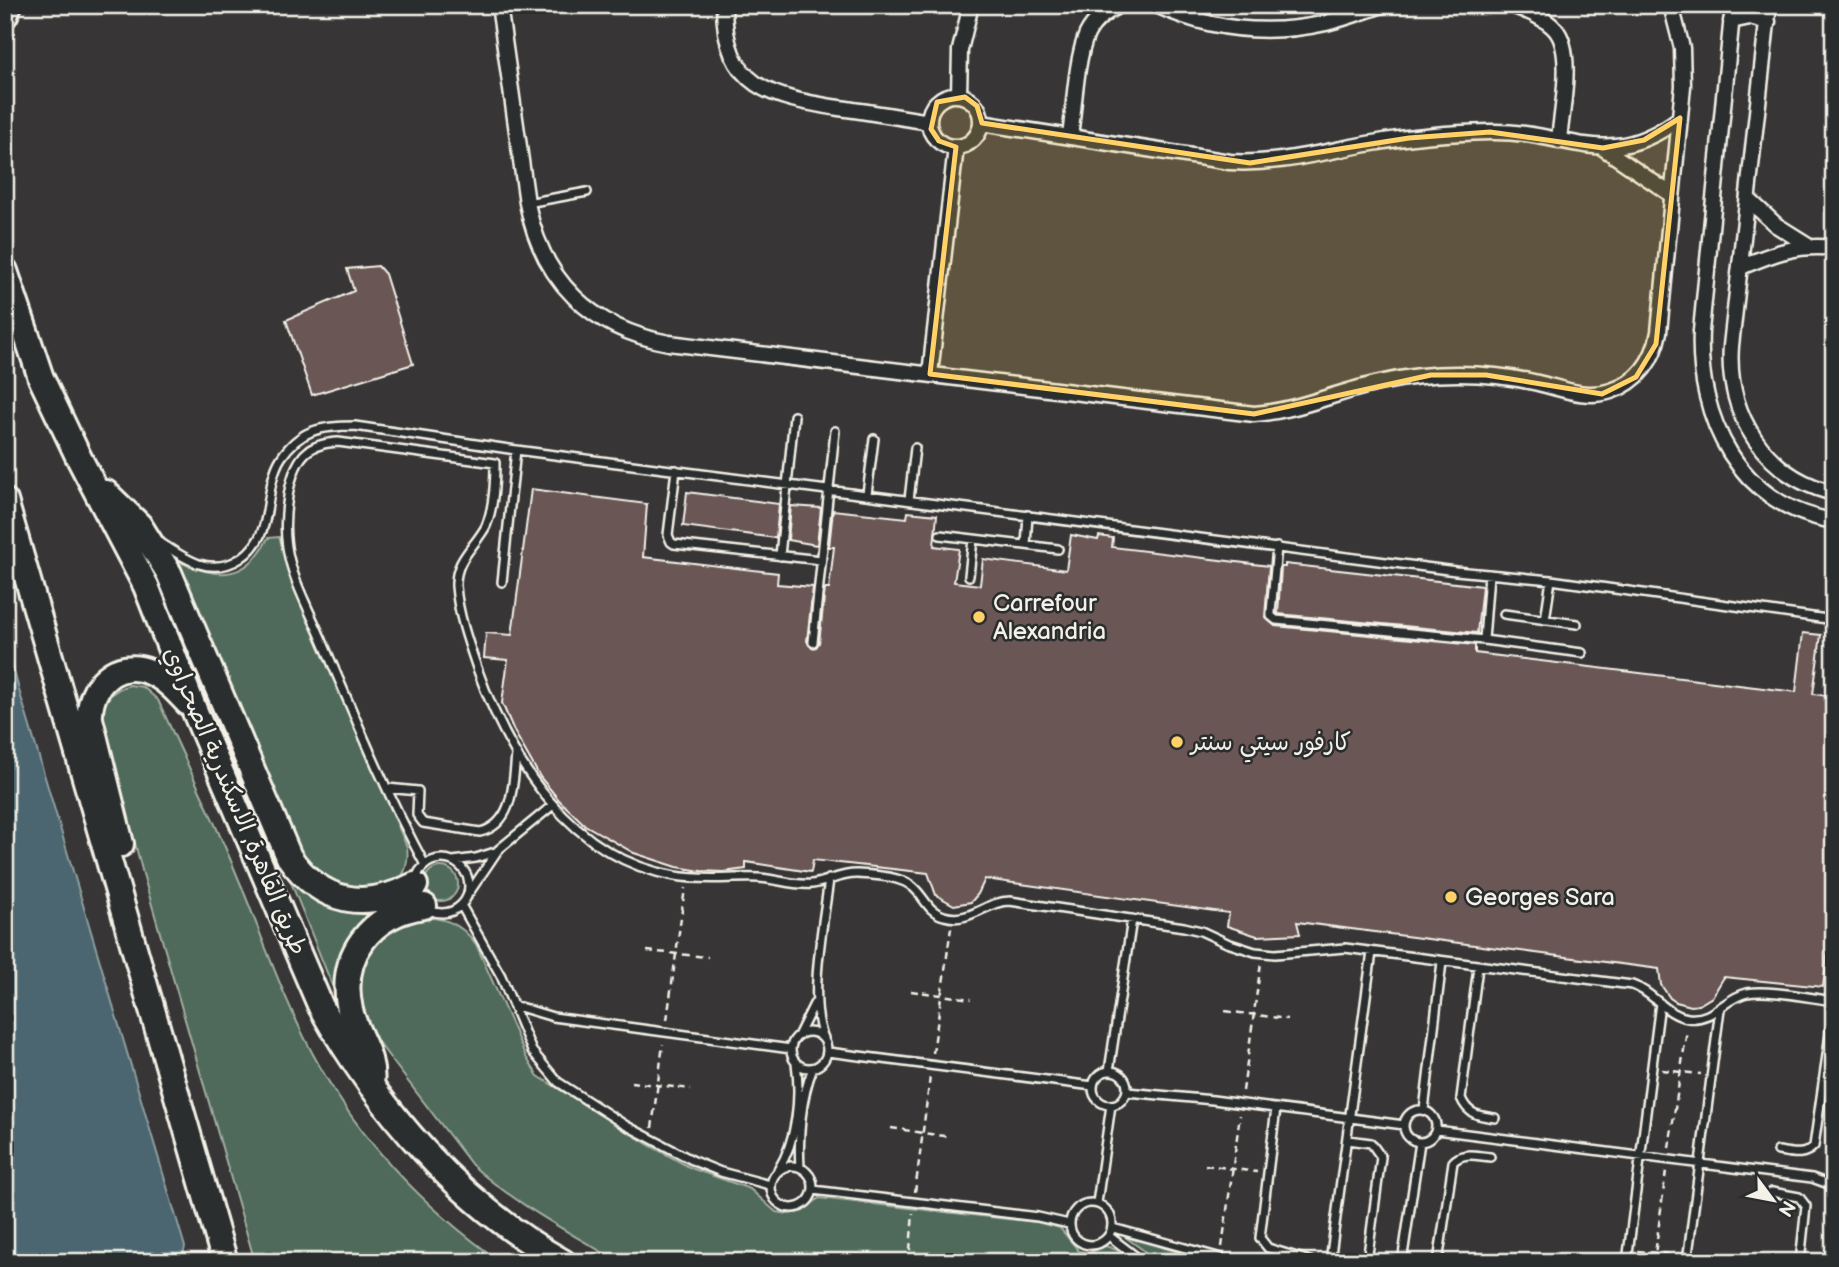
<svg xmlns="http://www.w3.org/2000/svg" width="1839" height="1267" viewBox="0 0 1839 1267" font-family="'Balsamiq Sans','Playpen Sans Arabic',sans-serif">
<rect width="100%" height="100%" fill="#373536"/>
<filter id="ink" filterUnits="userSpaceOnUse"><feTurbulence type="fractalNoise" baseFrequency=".0143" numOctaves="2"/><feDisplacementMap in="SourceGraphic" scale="14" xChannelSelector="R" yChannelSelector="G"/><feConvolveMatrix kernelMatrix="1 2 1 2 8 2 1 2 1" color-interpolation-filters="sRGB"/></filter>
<g filter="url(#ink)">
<path fill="#4f6a5a" stroke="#a2aea1" stroke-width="2" d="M 279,537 L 313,627 L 407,847 C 409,863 405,872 397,886 L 358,894 L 306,871 L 167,556 C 208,576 244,588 268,538 Z
M 130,685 L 143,687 L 158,700 C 185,760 214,819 239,880 C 264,941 286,1007 319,1065 C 364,1146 426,1209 501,1262 L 255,1262 L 143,874 L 103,719 C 103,701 112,689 130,685 Z
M424 884a17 17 0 1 1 34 0a17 17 0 1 1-34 0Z
M 288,875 L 313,895 L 395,907 L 338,1000 Z
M 401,915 C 434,919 454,914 476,944 L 526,1057 L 538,1076 L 649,1145 L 691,1168 L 750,1189 L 776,1212 L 789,1214 L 803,1211 L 819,1198 L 1036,1222 L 1060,1228 L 1079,1251 L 1089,1253 L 1106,1246 L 1117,1250 L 1136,1262 L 620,1262 L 615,1260 C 567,1231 514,1203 472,1165 L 368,1029 L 355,1003 L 361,951 Z
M 1125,1237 L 1215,1262 L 1154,1262 L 1143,1250 Z"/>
<path fill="#4b666f" stroke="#8f9e9f" stroke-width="2" d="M 5,636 L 19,690 L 185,1247 L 182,1258 L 178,1262 L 76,1262 L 5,1256 Z"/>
<path fill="#695655" stroke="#f4f1e8" stroke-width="2" d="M 378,266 L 385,274 L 413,364 L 312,395 L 286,320 L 354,291 L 347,269 Z
M 531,489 L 647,504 L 643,557 L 778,573 L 777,584 L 813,587 L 807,641 L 812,648 L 816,647 L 819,643 L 825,589 L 829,589 L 834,547 L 829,547 L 833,510 L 907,518 L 908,512 L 937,515 L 934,546 L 959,549 L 954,582 L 980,585 L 983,559 L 1066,570 L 1071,535 L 1098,540 L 1099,536 L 1113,538 L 1112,547 L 1269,566 L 1265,617 L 1275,626 L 1475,645 L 1475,653 L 1796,692 L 1803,633 L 1821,635 L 1813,694 L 1834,697 L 1834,905 L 1823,987 L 1724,977 L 1712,997 L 1699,1005 L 1691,1006 L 1676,1002 L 1670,998 L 1661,985 L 1659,969 L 1297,922 L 1300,934 L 1257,936 L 1227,926 L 1229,913 L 985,879 L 978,894 L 971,902 L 954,905 L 936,895 L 928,873 L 813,860 L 811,872 L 746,862 L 746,869 L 723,872 L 701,871 L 677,867 L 634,853 L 585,825 L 559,800 L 540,777 L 514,731 L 502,703 L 508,660 L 484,658 L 486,633 L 512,635 Z
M 687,492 L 779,504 L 776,538 L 683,526 Z
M 791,506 L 821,508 L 817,545 L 788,540 Z
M 1285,564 L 1482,586 L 1477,633 L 1278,614 L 1281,567 L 1285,567 Z"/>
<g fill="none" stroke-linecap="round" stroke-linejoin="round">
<g stroke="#f4f1e8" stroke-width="12">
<path id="lane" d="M 527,203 L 587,192
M 676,470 L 668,535 L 671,542 L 674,544 L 821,560
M 867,494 L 874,439
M 909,500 L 915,448
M 940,535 L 1058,549
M 161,543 C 173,551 185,559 199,564 C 229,573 256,554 264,525 C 270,504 269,477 281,458 C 300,429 322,426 355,426 L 516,450 L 1456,571 L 1551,580 L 1834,620
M 1026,545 L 1028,515
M 1277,547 L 1271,612 L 1271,616 L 1276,620 L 1484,640 L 1582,653
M 780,556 L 794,416
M 969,576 L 973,539
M 502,582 L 516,450
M 1504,614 L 1577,624
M 1545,620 L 1551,580
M 1484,640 L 1489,574
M 813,642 L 835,431
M 387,788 L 418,791 L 417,815 L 423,823 L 480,832 C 514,824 513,783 516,755
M415 886a27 27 0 1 1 54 0a27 27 0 1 1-54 0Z
M 453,861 L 476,858 L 495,852
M 425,865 C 387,795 356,720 325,647 C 312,615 292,581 287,547 C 283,522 287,467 308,451 C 317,444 328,443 338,442 L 495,463 C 495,483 494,507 486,526 C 475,547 455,559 456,586 C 458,613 468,642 477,668 C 510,761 570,858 675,876 C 703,881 731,877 759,878 C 777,879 794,886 812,884 C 828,882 842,873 858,874 C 874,875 902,876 914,888 C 925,898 928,912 944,916 C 970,924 986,901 1010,901 L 1184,927 L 1201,931 L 1227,943 L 1255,952 L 1275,954 L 1345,948 L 1632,985 C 1654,992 1665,1015 1688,1018 C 1714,1021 1724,998 1747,993 C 1769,989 1810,998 1834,1001
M 469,893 L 498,850 L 553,805
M 461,905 L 501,976 L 532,1051 L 558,1082 L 625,1125 L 696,1162 L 721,1172 L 770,1185
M 1478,967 L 1461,1098 C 1468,1115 1479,1116 1495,1118
M 513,1005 L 553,1017 L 791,1049
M791 1050a18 18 0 1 1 36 0a18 18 0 1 1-36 0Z
M 799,1034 L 814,1004
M 824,1038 C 807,1002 824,921 829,879
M 828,1052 L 1093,1086
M 1109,1071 L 1132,919
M1093 1088a17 17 0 1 1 34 0a17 17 0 1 1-34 0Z
M 1127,1092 L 1213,1100 L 1404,1125
M 1276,1108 L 1260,1238 L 1268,1248 L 1313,1262
M1404 1126a16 16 0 1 1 32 0a16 16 0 1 1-32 0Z
M 1424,1110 L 1442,962
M 1436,1130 L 1812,1178 L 1834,1186
M 1348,1140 L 1371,1143 L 1381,1157 L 1367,1262
M 1778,1151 C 1792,1153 1804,1157 1814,1146 L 1834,1006
M771 1187a21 21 0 1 1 42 0a21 21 0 1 1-42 0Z
M 800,1167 C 798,1136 801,1097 813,1068
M 778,1170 C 797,1140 801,1097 796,1063
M 813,1190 L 1038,1217 L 1069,1224
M 1772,1192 L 1799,1197 L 1806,1206 L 1800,1262
M1070 1224a21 21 0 1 1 42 0a21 21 0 1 1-42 0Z
M 1097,1203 L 1111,1105
M 1113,1228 L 1236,1262
M 1109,1236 L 1143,1262
M 1330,1262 L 1372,952
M 1402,1262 L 1420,1142
M 1438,1262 L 1453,1162 C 1463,1151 1477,1156 1490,1157
M 1627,1262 L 1660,1003
M 1687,1262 L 1720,1009"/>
</g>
<g stroke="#f4f1e8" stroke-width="19">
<path id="street" d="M 499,5 L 527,203 C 542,281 591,329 669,343 L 1254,414 C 1298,411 1336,392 1379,383 C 1405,377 1432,374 1458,374 C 1485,374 1512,377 1538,383 C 1563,389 1586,399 1611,391 C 1639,382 1654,359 1659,332 L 1683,86 L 1682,48 L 1671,5
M 724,5 C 724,88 770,97 839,108 C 869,112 899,117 929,122
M 1156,5 C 1210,30 1268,36 1326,23 C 1346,18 1364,11 1383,5
M 1512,5 C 1527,11 1544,17 1555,29 C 1575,51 1561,113 1559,141
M 1733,5 L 1701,331 C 1697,419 1739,506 1834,521
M 1769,5 L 1731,346 C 1726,414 1765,477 1834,493
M 1731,21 L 1750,17 L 1768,22
M 959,95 L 960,50 L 971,5
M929 121a26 26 0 1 1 52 0a26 26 0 1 1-52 0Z
M 981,123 L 1230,162 C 1280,165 1325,151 1373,143 C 1411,136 1451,133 1490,132 C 1568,130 1606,174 1680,118
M 1070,137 C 1074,109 1076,58 1087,34 C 1094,20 1106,12 1119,5
M 1603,148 L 1672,195
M 1748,199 L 1776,225 L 1808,245
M 1741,267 C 1774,253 1797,244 1834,248
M 930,374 L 956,147"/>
</g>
<g stroke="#f4f1e8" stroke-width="30">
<path id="highway" d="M 5,15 L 9,5
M 5,271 L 41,378 L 79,458 L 146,586 L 195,712 L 321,1007 C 379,1110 459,1204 563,1262
M 106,493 L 139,525 L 169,573 L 289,857 C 322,904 365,911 415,885
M 5,501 L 225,1262
M 121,844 L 90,719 C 88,685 117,658 150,672 C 166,679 177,691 188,703
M 371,1086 C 375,1054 357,1039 350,1010 C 338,955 371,914 424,906"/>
</g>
<path stroke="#f4f1e8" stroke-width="2.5" stroke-dasharray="7 5" stroke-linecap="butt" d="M 647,951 L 708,957
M 911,991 L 971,999
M 1225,1011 L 1287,1019
M 667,1020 L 685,888
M 933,1053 L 951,928
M 1662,1070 L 1701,1074
M 631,1082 L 691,1089
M 1243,1091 L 1261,963
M 652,1128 L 663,1044
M 891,1128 L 950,1137
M 1669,1148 L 1687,1030
M 1205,1165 L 1257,1172
M 915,1192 L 930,1077
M 1222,1247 L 1240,1115
M 1638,1251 L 1677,1255
M 909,1262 L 913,1213
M 1654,1262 L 1666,1171"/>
<use href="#lane" stroke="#2a2d2e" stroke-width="7"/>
<use href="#street" stroke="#2a2d2e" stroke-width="14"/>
<use href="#highway" stroke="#2a2d2e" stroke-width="24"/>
</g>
</g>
<path fill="#ffd166" fill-opacity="0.2" stroke="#ffd166" stroke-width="5" stroke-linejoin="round" d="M 965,97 L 977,106 L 982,123 L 1250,163 L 1409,138 L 1490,132 L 1603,148 L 1644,140 L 1680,118 L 1656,344 L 1636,377 L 1602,394 L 1486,375 L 1431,375 L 1254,414 L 930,374 L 956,147 L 939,141 L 931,129 L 937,102 Z"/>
<g fill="#ffd166" stroke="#2a2d2e" stroke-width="2.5">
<circle cx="979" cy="617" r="7"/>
<circle cx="1177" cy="742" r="7"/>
<circle cx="1451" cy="897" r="7"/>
</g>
<g text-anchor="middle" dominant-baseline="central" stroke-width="5" stroke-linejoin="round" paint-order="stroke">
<g font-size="24" fill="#f4f1e8" stroke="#2a2d2e" text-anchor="start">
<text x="993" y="603">Carrefour<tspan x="993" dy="28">Alexandria</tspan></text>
<text x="1191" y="742">كارفور سيتي سنتر</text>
<text x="1465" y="897">Georges Sara</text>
</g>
<g font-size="24" fill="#f4f1e8" stroke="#2a2d2e">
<text transform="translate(235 801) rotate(67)">طريق القاهرة, الاسكندرية الصحراوي</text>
</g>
</g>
<rect width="1839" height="1267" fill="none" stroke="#2a2d2e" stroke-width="28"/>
<rect x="14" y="14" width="1811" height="1239" fill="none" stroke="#f4f1e8" stroke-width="2.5" filter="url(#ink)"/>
<g transform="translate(1773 1200) rotate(122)" stroke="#2a2d2e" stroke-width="5" paint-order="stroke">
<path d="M0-5L12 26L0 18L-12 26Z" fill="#f4f1e8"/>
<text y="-10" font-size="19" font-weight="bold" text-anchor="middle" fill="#f4f1e8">N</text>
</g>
</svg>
